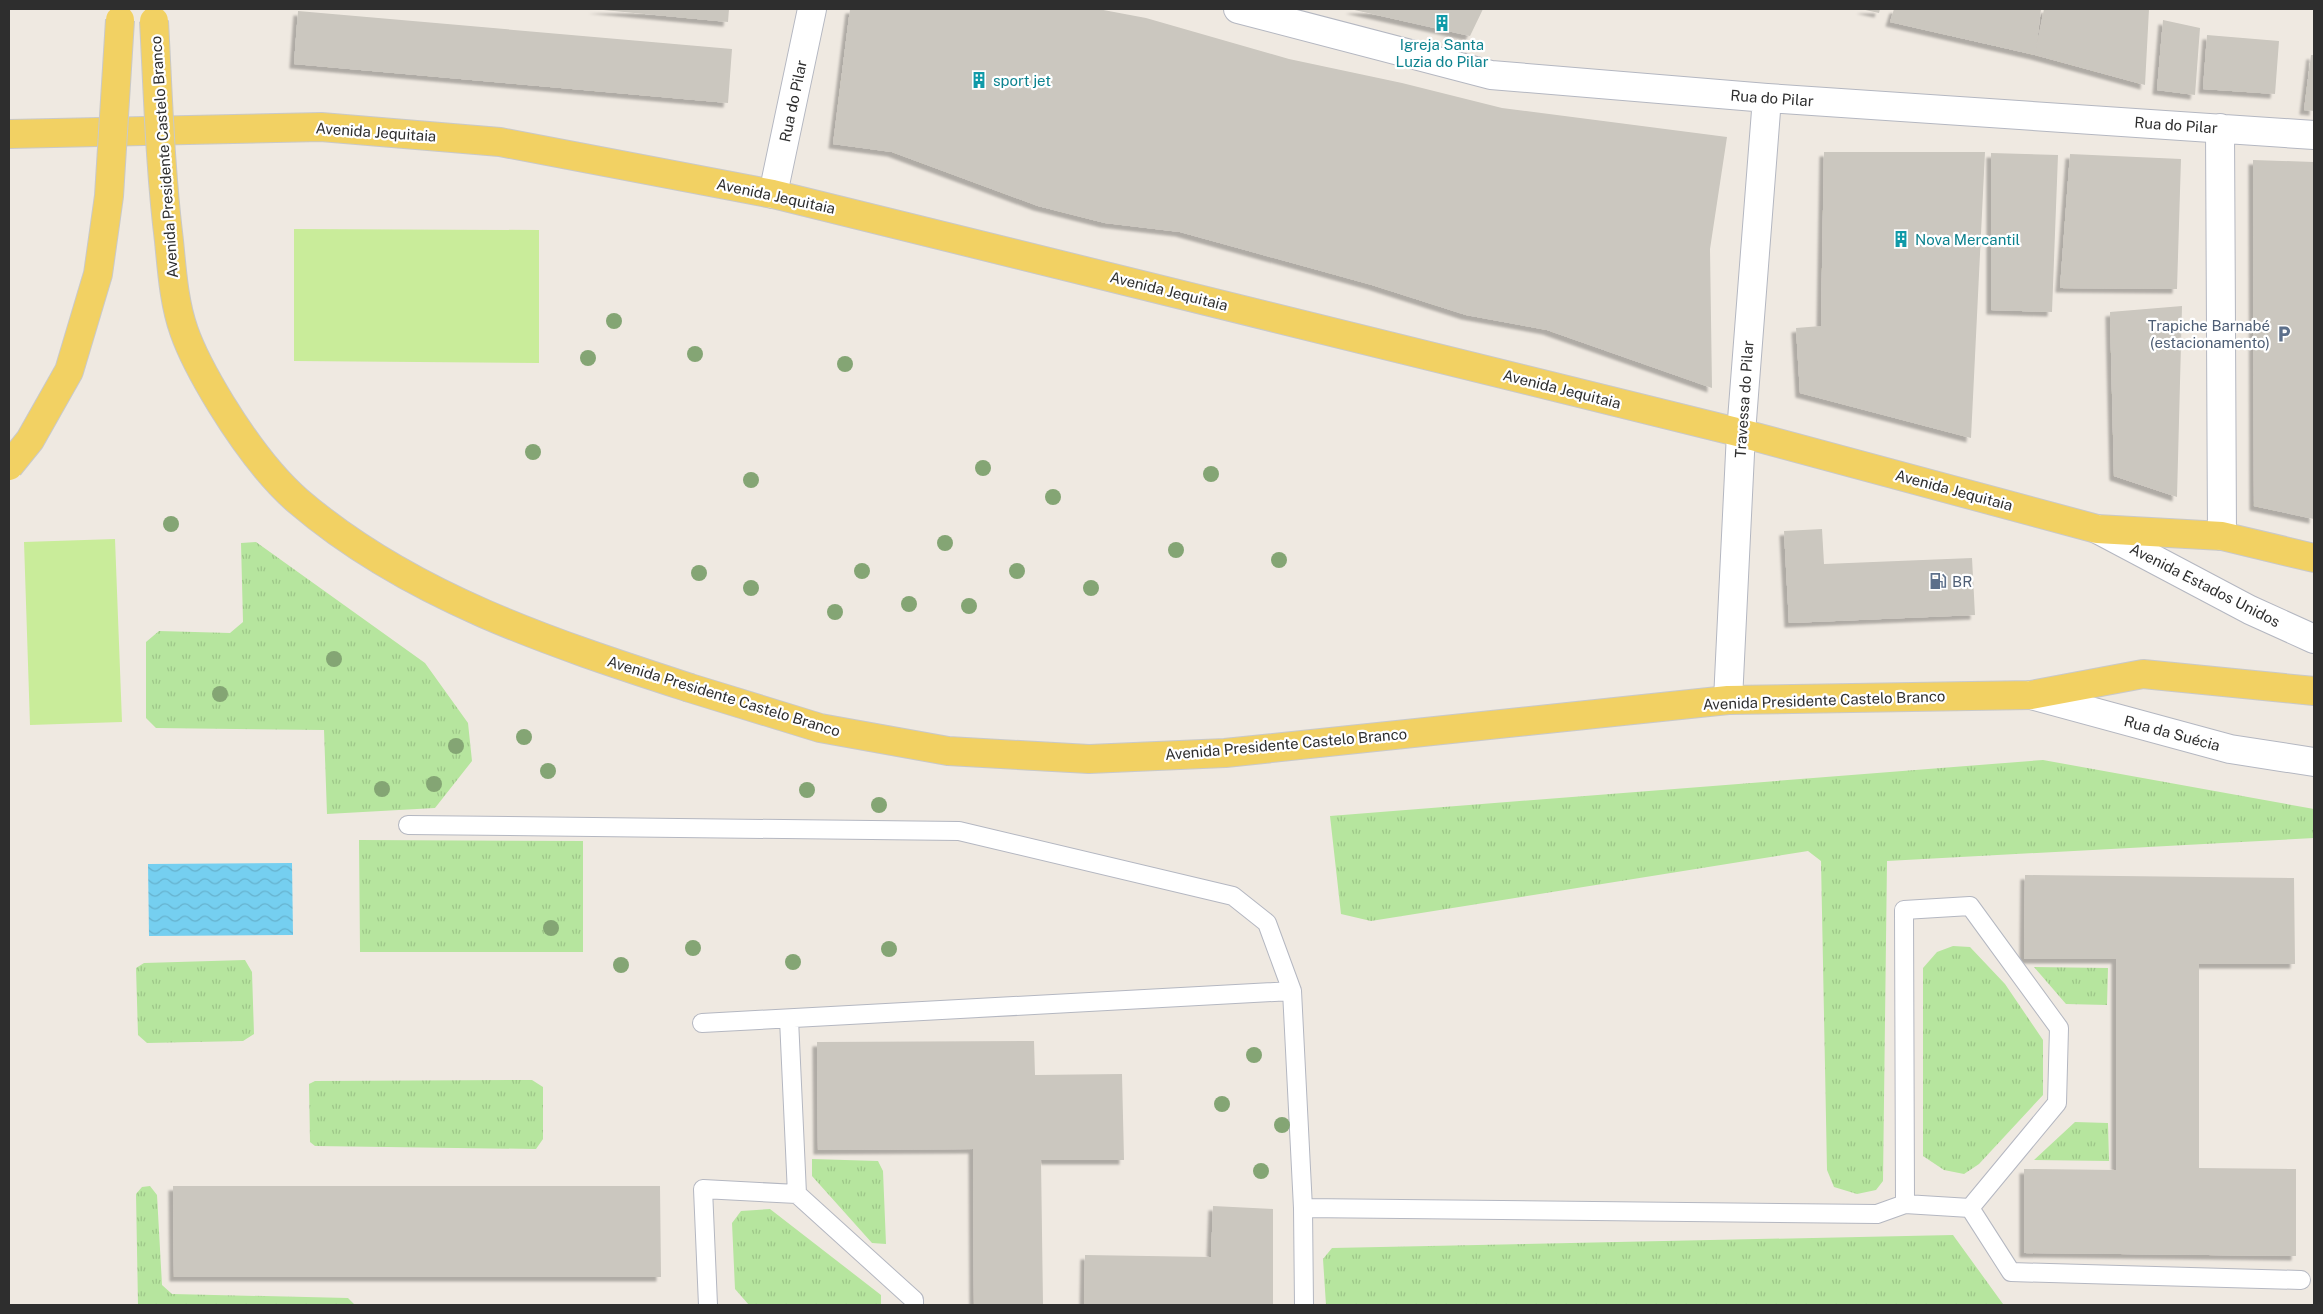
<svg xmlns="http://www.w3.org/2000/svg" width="2323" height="1314" viewBox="0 0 2323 1314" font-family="'Public Sans',sans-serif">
<defs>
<pattern id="grass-tufts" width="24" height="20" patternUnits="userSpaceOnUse" patternTransform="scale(1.25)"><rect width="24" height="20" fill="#b6e59e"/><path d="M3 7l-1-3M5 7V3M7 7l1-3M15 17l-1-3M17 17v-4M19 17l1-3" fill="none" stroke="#9dc588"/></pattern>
<pattern id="water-waves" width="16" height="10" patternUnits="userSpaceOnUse" patternTransform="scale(1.25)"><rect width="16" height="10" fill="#75cff0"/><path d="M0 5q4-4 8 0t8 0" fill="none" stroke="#66b2ce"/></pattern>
<filter id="shadow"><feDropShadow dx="-4.5" dy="4.5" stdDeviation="1" flood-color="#0004"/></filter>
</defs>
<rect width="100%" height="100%" fill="#efe9e1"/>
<path fill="url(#grass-tufts)" d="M 256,542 L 425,663 L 468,723 L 472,761 L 435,808 L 327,814 L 324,730 L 156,728 L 146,718 L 146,642 L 159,631 L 230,633 L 243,622 L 241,543 Z
M 2043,760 L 2314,809 L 2314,838 L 1887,861 L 1883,1181 L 1876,1190 L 1857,1194 L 1834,1187 L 1827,1170 L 1821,861 L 1808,851 L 1371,921 L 1341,914 L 1330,816 Z
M 359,840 L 583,841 L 583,952 L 360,952 Z
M 1953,946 L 1970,947 L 2005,984 L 2043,1040 L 2043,1095 L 1979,1164 L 1964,1174 L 1944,1170 L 1923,1156 L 1923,968 L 1937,952 Z
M 245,960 L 252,972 L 254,1034 L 243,1041 L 147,1043 L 138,1035 L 136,968 L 144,963 Z
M 2034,967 L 2108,968 L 2107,1005 L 2066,1004 Z
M 532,1080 L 543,1087 L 543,1139 L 536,1149 L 315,1146 L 310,1142 L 309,1084 L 315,1081 Z
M 2075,1122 L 2108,1123 L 2109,1161 L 2034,1160 Z
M 812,1159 L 878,1161 L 883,1171 L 886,1244 L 872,1243 L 812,1176 Z
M 150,1186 L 157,1195 L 162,1285 L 172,1294 L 348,1298 L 355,1305 L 138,1305 L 136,1194 L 142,1187 Z
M 770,1209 L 881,1295 L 881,1305 L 749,1305 L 735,1289 L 732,1223 L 741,1211 Z
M 1953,1235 L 2003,1304 L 2166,1305 L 1326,1305 L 1323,1259 L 1332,1248 Z"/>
<path fill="#c9ec9a" d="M 294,229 L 539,230 L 539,363 L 294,361 Z
M 115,539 L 122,722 L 30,725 L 24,542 Z"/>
<path fill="url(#water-waves)" d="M 292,863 L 293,935 L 149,936 L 148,864 Z"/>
<path fill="#cbc7bf" filter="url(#shadow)" d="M 593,9 L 729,9 L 728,22 Z
M 850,9 L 1098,9 L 1146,18 L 1289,59 L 1402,83 L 1502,108 L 1727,137 L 1710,249 L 1712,388 L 1547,330 L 1466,315 L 1372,285 L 1180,232 L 1105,223 L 1038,206 L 892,152 L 833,144 Z
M 1350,9 L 1483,9 L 1470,36 Z
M 1861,9 L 1880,9 L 1879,13 Z
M 1894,9 L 2041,9 L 2036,50 L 2044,9 L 2149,9 L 2145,85 L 2035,55 L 1890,22 Z
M 298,11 L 732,49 L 728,103 L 294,64 Z
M 2163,20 L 2200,28 L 2195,95 L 2157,90 Z
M 2207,35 L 2279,41 L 2275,94 L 2203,89 Z
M 2311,55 L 2314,55 L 2314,111 L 2304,110 Z
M 1824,152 L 1985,152 L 1971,438 L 1800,393 L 1796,328 L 1821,326 Z
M 1991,153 L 2058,155 L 2052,312 L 1991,310 Z
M 2070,154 L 2181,159 L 2177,289 L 2060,288 Z
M 2253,160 L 2314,162 L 2314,519 L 2254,506 Z
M 2182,306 L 2177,497 L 2114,476 L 2110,312 Z
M 1822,529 L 1824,564 L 1972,558 L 1975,615 L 1789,623 L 1784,531 Z
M 2025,875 L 2294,878 L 2295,964 L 2199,964 L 2199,1168 L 2296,1169 L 2296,1256 L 2024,1253 L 2024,1169 L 2116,1170 L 2116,959 L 2024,959 Z
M 1034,1041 L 1035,1075 L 1122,1074 L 1124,1160 L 1041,1160 L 1043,1305 L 974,1305 L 973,1149 L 818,1150 L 817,1042 Z
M 173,1186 L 660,1186 L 661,1277 L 174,1277 Z
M 1213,1206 L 1273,1209 L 1273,1305 L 1084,1305 L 1085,1255 L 1211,1257 Z"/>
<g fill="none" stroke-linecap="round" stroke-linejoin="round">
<g stroke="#b4b7c1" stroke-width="20">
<path id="lane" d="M 408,825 L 959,831 L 1233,896 L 1267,923 L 1292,991 L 1303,1208 L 1304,1305
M 789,1019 L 797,1194
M 702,1023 L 1292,991
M 1303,1208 L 1877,1214 L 1905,1204 L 1970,1208 L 2057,1103 L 2059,1028 L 1970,906 L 1904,910 L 1905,1204
M 1970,1208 L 2011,1272 L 2301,1280
M 708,1305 L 703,1189 L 797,1194 L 914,1300 L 914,1305"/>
</g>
<g stroke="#b4b7c1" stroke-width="30">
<path id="street" d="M 1238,9 L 1491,75 L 1767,98 L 2314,135
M 2220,128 L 2222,536
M 773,194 L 812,9
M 1728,700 L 1741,433 L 1767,98"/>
</g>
<g stroke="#b4b7c1" stroke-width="30">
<path id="secondary" d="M 2097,529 L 2250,610 L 2314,639
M 2031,695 L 2230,749 L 2314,762"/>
</g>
<g stroke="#c9c9c9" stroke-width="30">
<path id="primary" d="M 9,134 L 321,127 L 500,142 L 773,194 L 1741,433 L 2097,529 L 2222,536 L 2314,558
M 690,688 L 820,728 L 948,751 L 1089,759 L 1225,753 L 1728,700 L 2031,695 L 2143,674 L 2314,691"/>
</g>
<use href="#lane" stroke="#fff" stroke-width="18"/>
<use href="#street" stroke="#fff" stroke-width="28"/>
<use href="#secondary" stroke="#fff" stroke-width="28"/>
<use href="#primary" stroke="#f2d163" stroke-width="28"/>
<g stroke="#c9c9c9" stroke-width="30" stroke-linecap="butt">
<path id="primary-bridge" d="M 154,21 C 158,94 160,168 169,241 C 172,271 174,303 184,331 C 193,357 207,381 221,404 C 242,438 268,475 298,501 C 410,597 552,643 690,688
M 9,466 L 30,440 L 69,371 L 98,274 L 109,196 L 120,20"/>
</g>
<use href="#primary-bridge" stroke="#f2d163" stroke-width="28"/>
</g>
<g fill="#84a574">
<circle cx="614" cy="321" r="8"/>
<circle cx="695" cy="354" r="8"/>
<circle cx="588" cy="358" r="8"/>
<circle cx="845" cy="364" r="8"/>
<circle cx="533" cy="452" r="8"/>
<circle cx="983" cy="468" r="8"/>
<circle cx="1211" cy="474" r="8"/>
<circle cx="751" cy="480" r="8"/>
<circle cx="1053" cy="497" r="8"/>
<circle cx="171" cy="524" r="8"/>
<circle cx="945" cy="543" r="8"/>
<circle cx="1176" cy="550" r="8"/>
<circle cx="1279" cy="560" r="8"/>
<circle cx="862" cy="571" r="8"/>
<circle cx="1017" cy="571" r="8"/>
<circle cx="699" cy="573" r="8"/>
<circle cx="751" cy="588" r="8"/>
<circle cx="1091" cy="588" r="8"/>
<circle cx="909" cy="604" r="8"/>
<circle cx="969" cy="606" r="8"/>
<circle cx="835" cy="612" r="8"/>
<circle cx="334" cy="659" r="8"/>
<circle cx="220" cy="694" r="8"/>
<circle cx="524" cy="737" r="8"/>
<circle cx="456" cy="746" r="8"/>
<circle cx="548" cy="771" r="8"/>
<circle cx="434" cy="784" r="8"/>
<circle cx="382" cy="789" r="8"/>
<circle cx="807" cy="790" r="8"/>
<circle cx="879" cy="805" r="8"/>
<circle cx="551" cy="928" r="8"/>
<circle cx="693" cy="948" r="8"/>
<circle cx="889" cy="949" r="8"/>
<circle cx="793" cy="962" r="8"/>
<circle cx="621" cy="965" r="8"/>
<circle cx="1254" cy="1055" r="8"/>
<circle cx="1222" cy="1104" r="8"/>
<circle cx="1282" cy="1125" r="8"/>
<circle cx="1261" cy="1171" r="8"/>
</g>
<defs>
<g id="building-bare" transform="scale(1.35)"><path d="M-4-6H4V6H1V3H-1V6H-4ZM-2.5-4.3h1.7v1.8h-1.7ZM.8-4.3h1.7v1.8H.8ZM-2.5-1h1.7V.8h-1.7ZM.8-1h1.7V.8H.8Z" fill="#0f9aa8" stroke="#fff" stroke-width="2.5" paint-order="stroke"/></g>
<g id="parking-bare" transform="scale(1.35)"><path d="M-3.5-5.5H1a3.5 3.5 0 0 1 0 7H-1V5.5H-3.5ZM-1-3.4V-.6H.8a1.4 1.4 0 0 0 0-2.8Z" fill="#5c6f8a" stroke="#fff" stroke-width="2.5" paint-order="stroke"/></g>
<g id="fuel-bare" transform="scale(1.35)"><path d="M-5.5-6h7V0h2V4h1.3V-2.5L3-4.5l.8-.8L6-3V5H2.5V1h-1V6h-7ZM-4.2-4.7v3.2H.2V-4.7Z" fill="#5c6f8a" stroke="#fff" stroke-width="2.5" paint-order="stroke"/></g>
</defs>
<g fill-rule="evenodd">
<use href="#building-bare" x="1442" y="23"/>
<use href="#building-bare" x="979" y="80"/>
<use href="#building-bare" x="1901" y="239"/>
<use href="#parking-bare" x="2284" y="334"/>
<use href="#fuel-bare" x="1938" y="581"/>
</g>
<g text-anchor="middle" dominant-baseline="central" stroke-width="4.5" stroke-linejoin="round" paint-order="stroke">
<g font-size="15" fill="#0d838f" stroke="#fff" text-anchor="start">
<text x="1442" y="44" text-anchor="middle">Igreja Santa<tspan x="1442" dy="17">Luzia do Pilar</tspan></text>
<text x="993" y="80">sport jet</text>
<text x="1915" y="239">Nova Mercantil</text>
</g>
<g font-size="15" fill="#2e2e2e" stroke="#fff">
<text transform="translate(1772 98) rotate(4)">Rua do Pilar</text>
<text transform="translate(793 101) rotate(-78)">Rua do Pilar</text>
<text transform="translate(2176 125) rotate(4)">Rua do Pilar</text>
<text transform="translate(376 132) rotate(4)">Avenida Jequitaia</text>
<text transform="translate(164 157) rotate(-94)">Avenida Presidente Castelo Branco</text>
<text transform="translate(776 196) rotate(12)">Avenida Jequitaia</text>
<text transform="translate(1169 291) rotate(14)">Avenida Jequitaia</text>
<text transform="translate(1562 389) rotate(14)">Avenida Jequitaia</text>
<text transform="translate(1744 399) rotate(-86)">Travessa do Pilar</text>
<text transform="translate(1954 490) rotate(15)">Avenida Jequitaia</text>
<text transform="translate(2205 585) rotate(27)">Avenida Estados Unidos</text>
<text transform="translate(724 696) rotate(17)">Avenida Presidente Castelo Branco</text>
<text transform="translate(1824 700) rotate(-2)">Avenida Presidente Castelo Branco</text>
<text transform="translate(2172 733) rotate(15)">Rua da Suécia</text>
<text transform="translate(1286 744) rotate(-5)">Avenida Presidente Castelo Branco</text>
</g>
<g font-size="15" fill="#4e5e75" stroke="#fff" text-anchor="end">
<text x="2270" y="325">Trapiche Barnabé<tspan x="2270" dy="17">(estacionamento)</tspan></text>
<text x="1952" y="581" text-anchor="start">BR</text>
</g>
</g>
<rect width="2323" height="1314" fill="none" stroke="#2e2e2e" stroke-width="20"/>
</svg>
